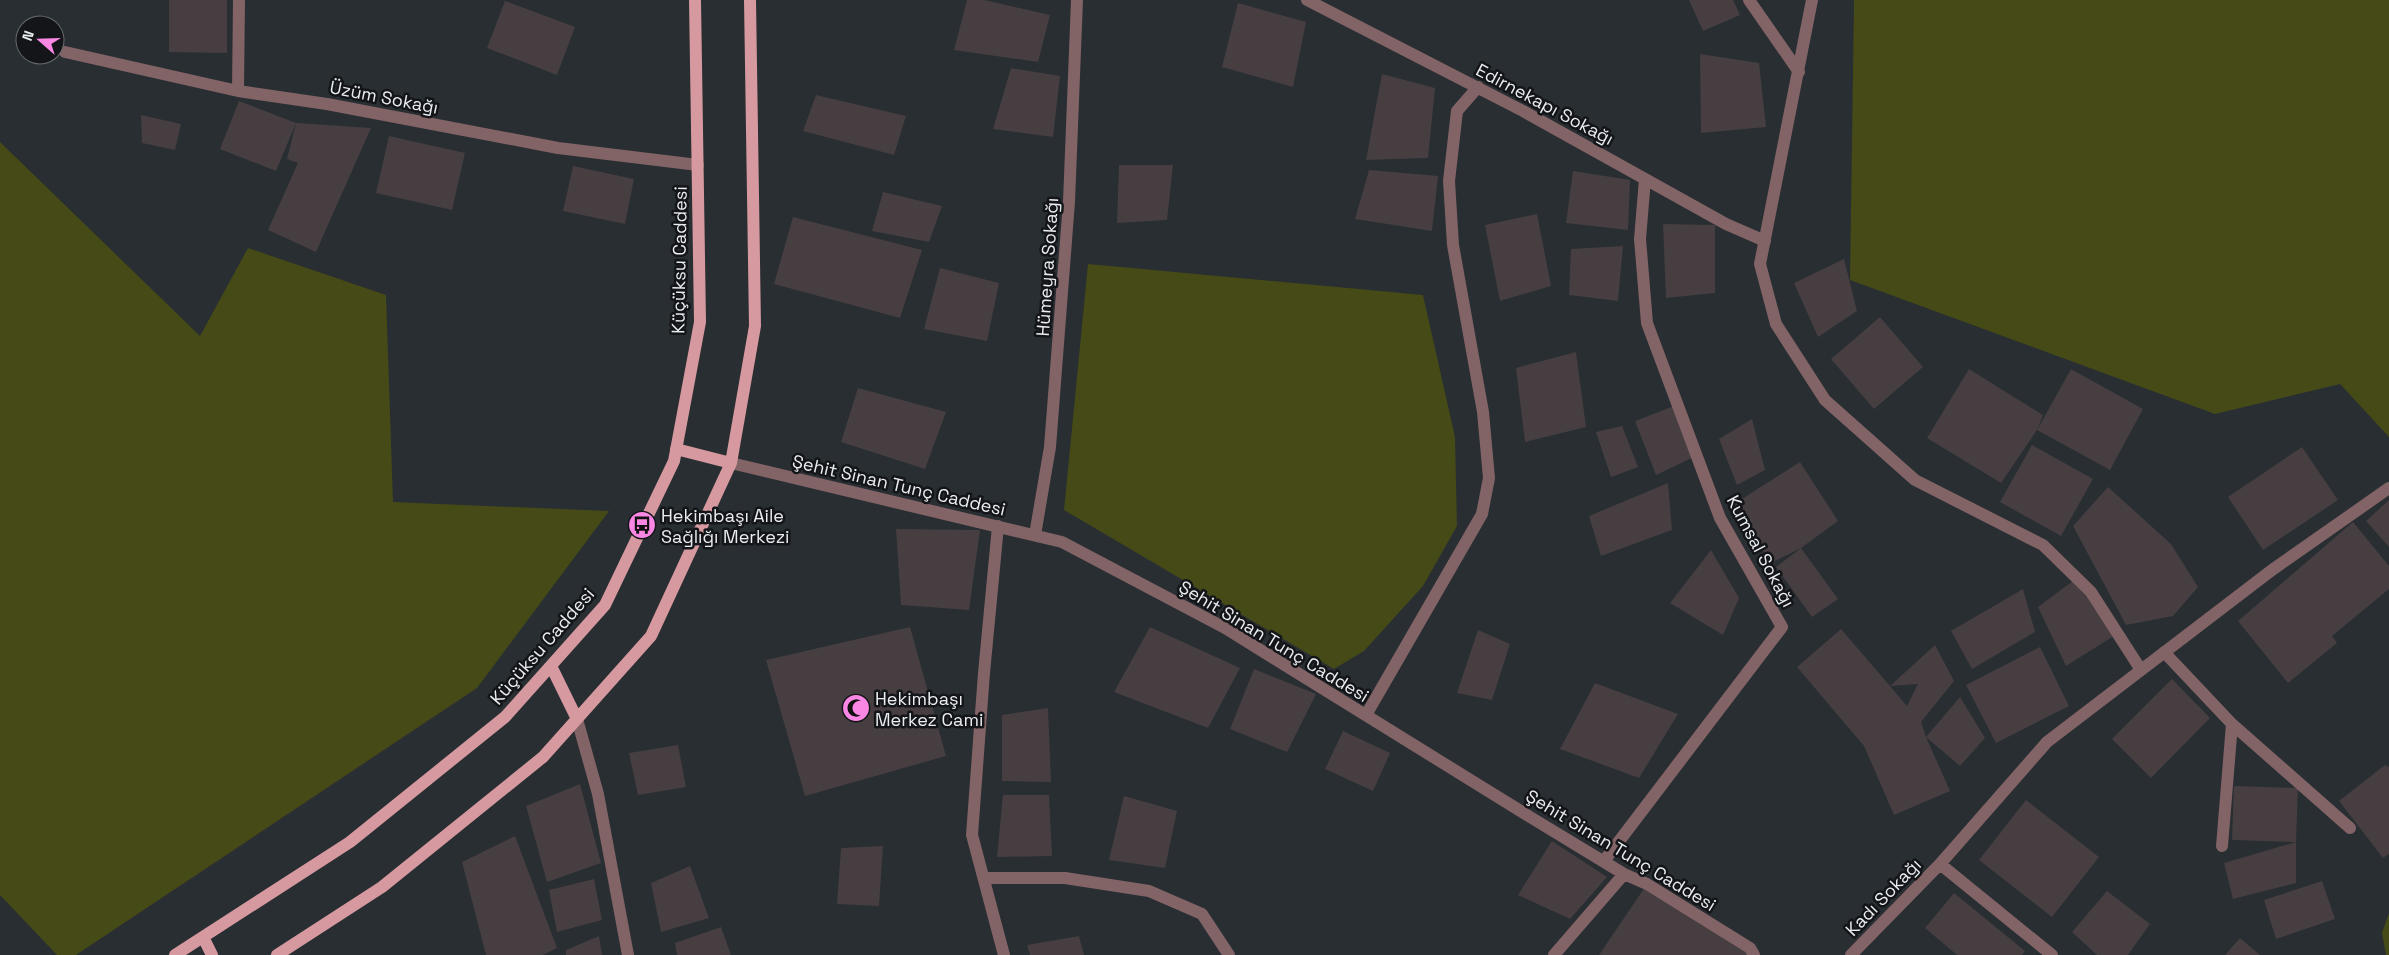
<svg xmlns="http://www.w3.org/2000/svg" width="2389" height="955" viewBox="0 0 2389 955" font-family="'Space Grotesk',sans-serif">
<rect width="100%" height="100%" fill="#282e32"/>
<path fill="#454a17" d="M 1854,0 L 2389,0 L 2389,437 L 2340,384 L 2215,414 L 1850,280 Z
M 0,142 L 200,336 L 248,248 L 386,295 L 393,502 L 609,511 L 477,688 L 76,955 L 57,955 L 0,895 Z
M 1088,264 L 1423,295 L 1455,437 L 1457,526 L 1423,586 L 1364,651 L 1334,669 L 1064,510 Z
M 2389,913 L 2389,955 L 2386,955 L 2382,933 Z"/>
<path fill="#463e41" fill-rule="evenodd" d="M 169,0 L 227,0 L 227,53 L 169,52 Z
M 967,0 L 984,0 L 1050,15 L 1038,62 L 954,50 Z
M 1689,0 L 1733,0 L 1740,15 L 1703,31 Z
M 505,1 L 575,27 L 557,75 L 487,48 Z
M 1238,3 L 1306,22 L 1293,87 L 1222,67 Z
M 1700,54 L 1759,63 L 1766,127 L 1701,133 Z
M 1011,68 L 1060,76 L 1053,137 L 993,129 Z
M 1382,74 L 1435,88 L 1428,158 L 1366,160 Z
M 816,95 L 906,116 L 894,155 L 803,131 Z
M 239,101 L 296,123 L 371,128 L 316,252 L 268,230 L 298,163 L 287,159 L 296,123 L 276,171 L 220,149 Z
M 141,115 L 181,124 L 175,150 L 142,143 Z
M 389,136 L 465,153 L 452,210 L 376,193 Z
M 1119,165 L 1173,165 L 1167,220 L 1117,223 Z
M 573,166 L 634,179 L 625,224 L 563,211 Z
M 1369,170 L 1438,176 L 1432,231 L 1355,219 Z
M 1573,171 L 1630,180 L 1628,230 L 1566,223 Z
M 883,192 L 942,206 L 929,242 L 872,231 Z
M 1537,214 L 1551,286 L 1500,301 L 1485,225 Z
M 793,217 L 922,250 L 900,318 L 774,284 Z
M 1663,224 L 1715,225 L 1715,293 L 1666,298 Z
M 1623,246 L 1618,301 L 1569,295 L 1571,249 Z
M 1844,259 L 1857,311 L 1818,337 L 1794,283 Z
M 940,268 L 999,283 L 987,341 L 924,329 Z
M 1880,317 L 1923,367 L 1874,409 L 1831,359 Z
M 1576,352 L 1586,427 L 1525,442 L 1516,368 Z
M 1969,369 L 2043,415 L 2037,430 L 2001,483 L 1927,438 Z
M 2071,369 L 2143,409 L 2110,470 L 2037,430 Z
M 858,388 L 946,412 L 925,469 L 841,442 Z
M 1674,406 L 1692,458 L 1656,475 L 1635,421 Z
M 1752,419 L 1765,470 L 1737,485 L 1719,439 Z
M 1622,426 L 1638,467 L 1611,477 L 1596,432 Z
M 2032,445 L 2093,479 L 2061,536 L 2000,502 Z
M 2302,447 L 2338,500 L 2263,550 L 2228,497 Z
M 1800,462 L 1838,521 L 1801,548 L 1838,599 L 1812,617 L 1776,567 L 1801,548 L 1771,563 L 1734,504 Z
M 1668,483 L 1672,530 L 1601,556 L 1589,516 Z
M 2108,487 L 2171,544 L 2198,587 L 2173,616 L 2126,625 L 2073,526 Z
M 2389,500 L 2389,547 L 2366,521 Z
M 2353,522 L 2389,566 L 2389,589 L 2332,636 L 2337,643 L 2288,683 L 2238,621 Z
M 896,529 L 980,530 L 969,610 L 901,605 Z
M 1711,550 L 1739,598 L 1723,635 L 1670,603 Z
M 2077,578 L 2117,634 L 2066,666 L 2038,607 Z
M 2023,589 L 2035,632 L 1972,669 L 1951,631 Z
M 910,627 L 946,756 L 805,796 L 766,660 Z
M 1150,627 L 1240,668 L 1208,728 L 1114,692 Z
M 1841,629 L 1890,686 L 1935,645 L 1954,681 L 1921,722 L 1926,737 L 1960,697 L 1985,738 L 1960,766 L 1926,737 L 1950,791 L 1894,815 L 1864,746 L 1797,667 ZM 1918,684 L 1907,706 L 1890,686 Z
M 1478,630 L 1510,644 L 1492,700 L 1457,693 Z
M 2040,647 L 2069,706 L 1996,743 L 1966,685 Z
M 1254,669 L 1316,694 L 1287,752 L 1230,729 Z
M 2172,679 L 2210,718 L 2151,778 L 2112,739 Z
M 1595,683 L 1678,714 L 1639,778 L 1560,749 Z
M 1048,708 L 1051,782 L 1002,781 L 1002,715 Z
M 1343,731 L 1390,753 L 1373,791 L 1325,769 Z
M 678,745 L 686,787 L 638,795 L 629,753 Z
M 2385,765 L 2389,767 L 2389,854 L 2383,858 L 2339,801 Z
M 580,784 L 601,863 L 547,882 L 526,806 Z
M 2234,786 L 2298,788 L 2296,842 L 2232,840 Z
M 1003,795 L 1049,795 L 1052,856 L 997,857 Z
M 1124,796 L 1177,811 L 1165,868 L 1109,860 Z
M 2026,800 L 2099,857 L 2052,917 L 1979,860 Z
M 515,836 L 557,948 L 543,955 L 486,955 L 462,862 Z
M 1552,841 L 1607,877 L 1570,919 L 1518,895 Z
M 2296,842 L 2296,883 L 2233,899 L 2224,863 Z
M 883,846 L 879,906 L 837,904 L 841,848 Z
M 690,866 L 709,918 L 661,932 L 651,883 Z
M 594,879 L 602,920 L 557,932 L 549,890 Z
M 2322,881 L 2335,919 L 2276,939 L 2264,900 Z
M 1647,884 L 1754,955 L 1599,955 Z
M 2107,891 L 2150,924 L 2128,955 L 2097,955 L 2072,932 Z
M 1954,893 L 2025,951 L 2022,955 L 1957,955 L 1925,928 Z
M 721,927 L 731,955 L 677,955 L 675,943 Z
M 599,936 L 602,955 L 566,955 L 566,950 Z
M 1079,936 L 1084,955 L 1030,955 L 1027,945 Z
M 2240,938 L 2260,955 L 2225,955 Z"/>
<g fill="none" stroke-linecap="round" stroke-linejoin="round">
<path stroke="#826366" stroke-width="12" d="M 1307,0 L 1523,111 L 1726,224 L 1765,241
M 1749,0 L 1799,72
M 1812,0 L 1760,264 L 1776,324 L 1825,400 L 1915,480 L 2043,545 L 2091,592 L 2141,670
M 65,52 L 238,91 L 327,104 L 558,148 L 698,165
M 238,91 L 239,0
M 731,463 L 1062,542 L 1225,628 L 1535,820 L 1624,874 L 1647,884 L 1750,948 L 1754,955
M 998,526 L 984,673 L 972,835 L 1004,955
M 1035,535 L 1050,447 L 1069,202 L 1077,0
M 2164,652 L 2232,724 L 2222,846
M 1366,715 L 1482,514 L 1489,478 L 1483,412 L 1453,245 L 1449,181 L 1457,111 L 1478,87
M 577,719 L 598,794 L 628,955
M 2232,724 L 2350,828
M 1604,861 L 1782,627 L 1720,518 L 1647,323 L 1640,239 L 1645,179
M 984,878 L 1065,878 L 1149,891 L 1202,914 L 1229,955
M 1554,955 L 1624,874
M 1851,955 L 1940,864
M 2052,955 L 1940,864 L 2047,742 L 2272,570 L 2389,488"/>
<path stroke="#d6999f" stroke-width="12" d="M 676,449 L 731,463
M 551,666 L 577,719
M 203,937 L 212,955
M 175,955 L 350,842 L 505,717 L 605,605 L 674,461 L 700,322 L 695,0
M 277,955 L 382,887 L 543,757 L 651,636 L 731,463 L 755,326 L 750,0"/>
</g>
<defs>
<g id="bus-disc" transform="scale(1.4375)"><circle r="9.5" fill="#fb87e5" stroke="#131518"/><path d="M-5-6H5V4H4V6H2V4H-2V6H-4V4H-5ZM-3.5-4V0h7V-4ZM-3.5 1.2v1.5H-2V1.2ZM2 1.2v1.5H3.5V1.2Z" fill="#111"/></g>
<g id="mosque-disc" transform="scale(1.4375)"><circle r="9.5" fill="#fb87e5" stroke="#131518"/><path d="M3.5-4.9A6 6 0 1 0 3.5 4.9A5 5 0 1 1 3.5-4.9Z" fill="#111"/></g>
</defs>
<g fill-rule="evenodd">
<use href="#bus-disc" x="642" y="525"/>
<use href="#mosque-disc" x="856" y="708"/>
</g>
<g text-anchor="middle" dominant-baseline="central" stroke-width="5" stroke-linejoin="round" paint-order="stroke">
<g font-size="18" fill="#e9edf0" stroke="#131518">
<text transform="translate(384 97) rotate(11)">Üzüm Sokağı</text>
<text transform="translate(1545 104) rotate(28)">Edirnekapı Sokağı</text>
<text transform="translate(679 260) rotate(-89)">Küçüksu Caddesi</text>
<text transform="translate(1047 267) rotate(-86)">Hümeyra Sokağı</text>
<text transform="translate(899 485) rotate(13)">Şehit Sinan Tunç Caddesi</text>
<text transform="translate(1761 551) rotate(62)">Kumsal Sokağı</text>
<text transform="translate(1274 641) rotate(31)">Şehit Sinan Tunç Caddesi</text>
<text transform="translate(542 646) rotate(-49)">Küçüksu Caddesi</text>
<text transform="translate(1621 850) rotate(31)">Şehit Sinan Tunç Caddesi</text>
<text transform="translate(1883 897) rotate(-46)">Kadı Sokağı</text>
</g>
<g font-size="18" fill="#e9edf0" stroke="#131518" text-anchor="start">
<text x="661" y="515">Hekimbaşı Aile<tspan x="661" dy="21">Sağlığı Merkezi</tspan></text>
<text x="875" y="698">Hekimbaşı<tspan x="875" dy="21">Merkez Cami</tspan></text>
</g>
</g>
<g transform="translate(40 40) rotate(290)"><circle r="24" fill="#131518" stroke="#696b6e"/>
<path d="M0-4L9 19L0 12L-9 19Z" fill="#fb87e5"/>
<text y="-8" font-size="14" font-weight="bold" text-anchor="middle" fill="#e9edf0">N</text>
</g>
</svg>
